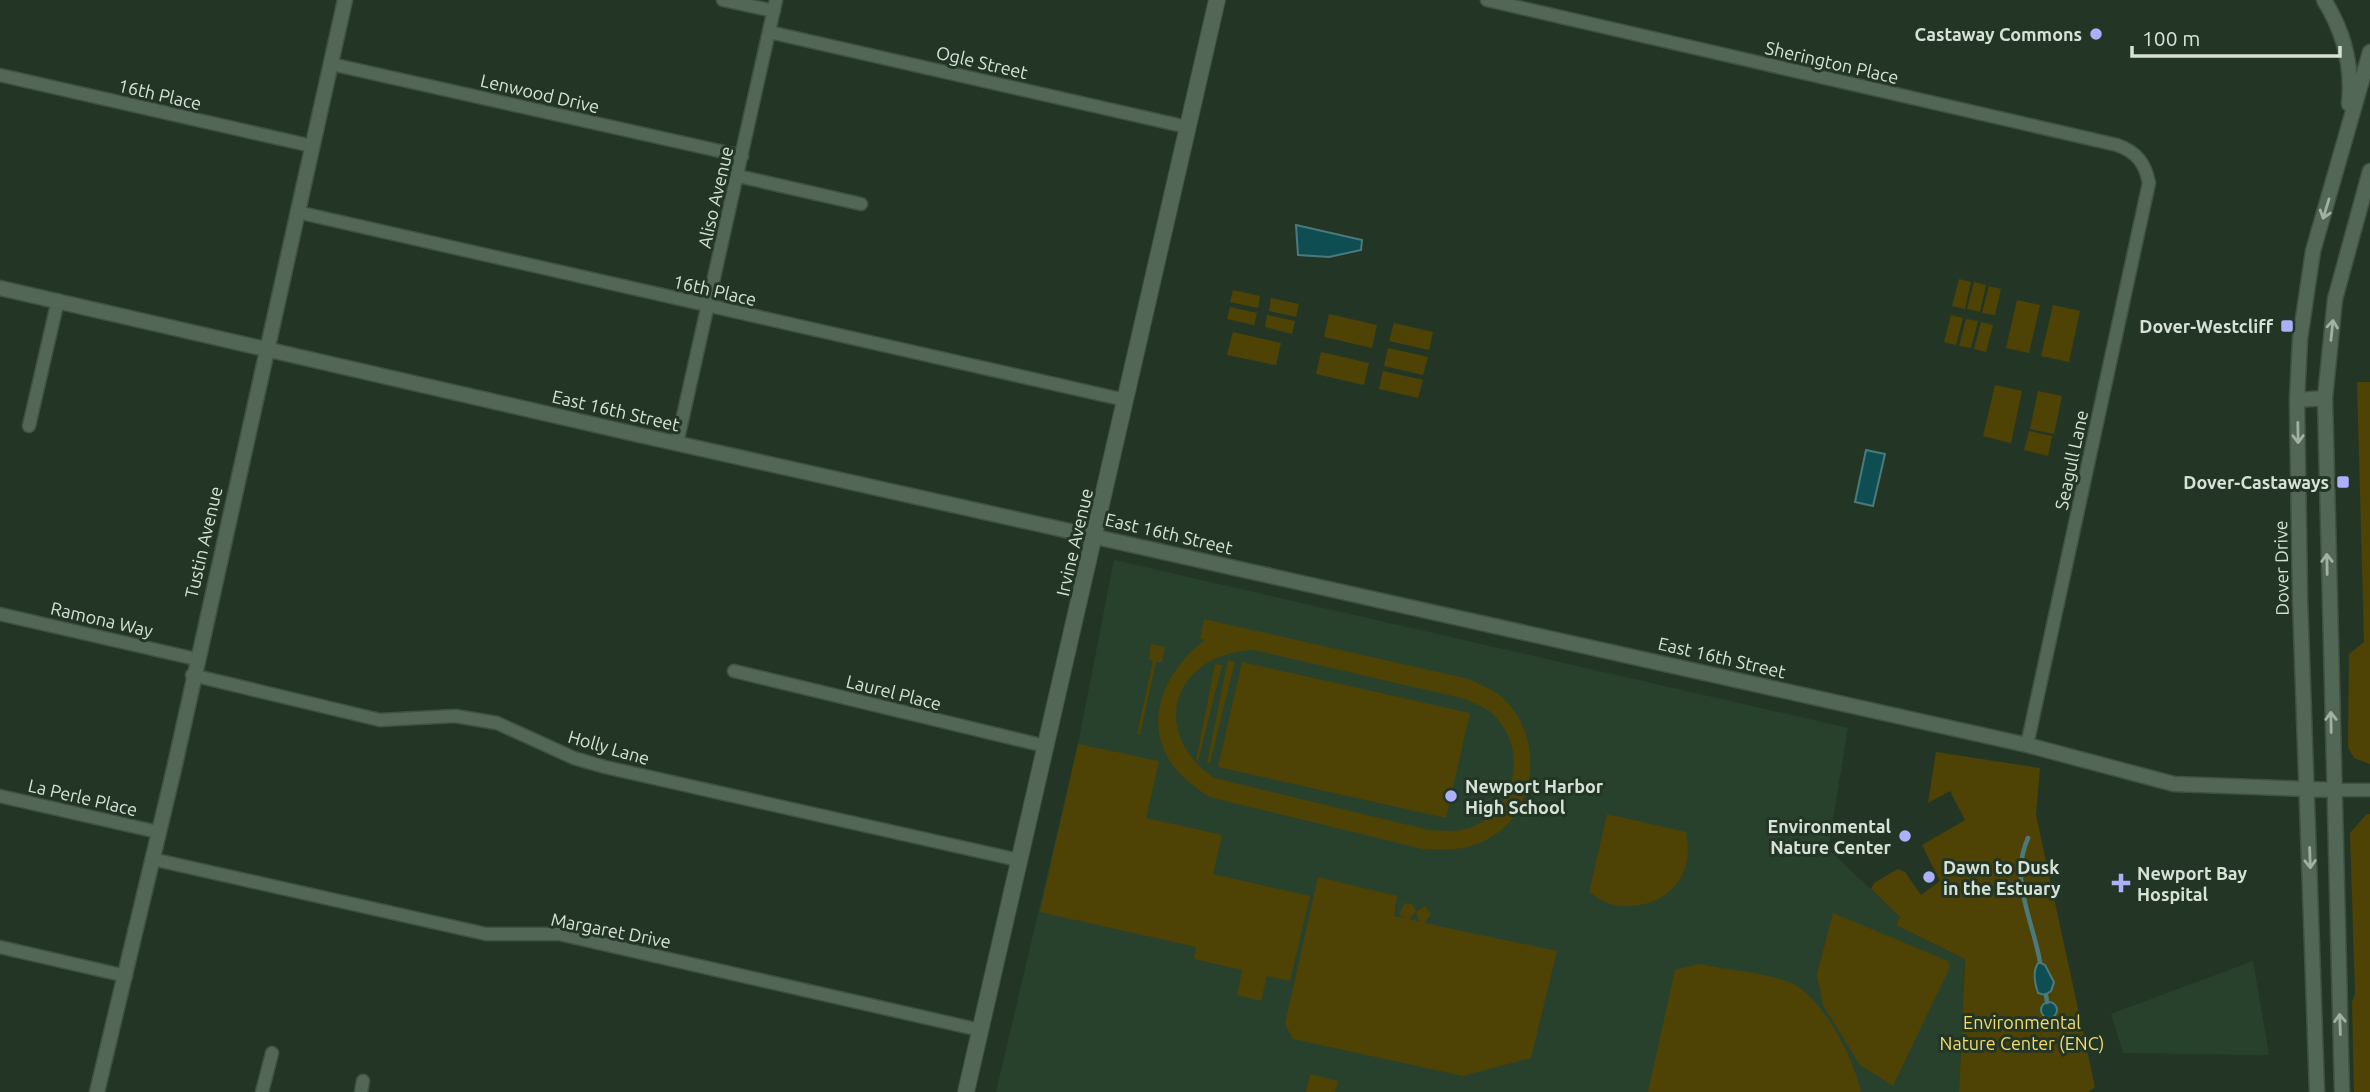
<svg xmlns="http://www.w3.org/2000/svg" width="2370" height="1092" viewBox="0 0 2370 1092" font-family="Ubuntu,sans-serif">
<rect width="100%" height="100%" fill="#233626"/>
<path fill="#28412d" d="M 1114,560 L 1848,728 L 1828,849 L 1900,917 L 1896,925 L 1965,959 L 1959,1092 L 996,1092 L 1078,744 Z
M 2253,961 L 2269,1055 L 2123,1053 L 2111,1014 Z"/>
<path fill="#4f4205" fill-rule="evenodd" d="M 1959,279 L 1971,282 L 1965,309 L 1952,306 Z
M 1974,282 L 1986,285 L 1980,312 L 1967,309 Z
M 1989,286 L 2001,289 L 1995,315 L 1982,313 Z
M 1233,290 L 1260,296 L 1258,308 L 1230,302 Z
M 1271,298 L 1299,304 L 1296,317 L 1269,311 Z
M 2017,300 L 2040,305 L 2029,353 L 2006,348 Z
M 2053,305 L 2080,311 L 2069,362 L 2041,356 Z
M 1230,307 L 1257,313 L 1254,325 L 1227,319 Z
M 1329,314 L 1377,325 L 1372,348 L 1324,337 Z
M 1267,315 L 1295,321 L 1292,334 L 1265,327 Z
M 1951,315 L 1963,318 L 1956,345 L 1944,342 Z
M 1966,319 L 1978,321 L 1971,348 L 1959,346 Z
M 1981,322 L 1993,325 L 1986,352 L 1974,349 Z
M 1394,323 L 1433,332 L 1429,350 L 1389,341 Z
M 1233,332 L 1281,343 L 1276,365 L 1227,355 Z
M 1388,348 L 1428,357 L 1423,375 L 1384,366 Z
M 1321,352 L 1369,363 L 1364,385 L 1316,374 Z
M 1383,371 L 1423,380 L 1418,398 L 1379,389 Z
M 2357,382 L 2370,382 L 2370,764 L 2354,758 L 2348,747 L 2349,654 L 2364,642 Z
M 1995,385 L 2022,391 L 2011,443 L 1983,436 Z
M 2038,391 L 2062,396 L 2054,434 L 2030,429 Z
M 2029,431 L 2052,436 L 2048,456 L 2024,450 Z
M 1204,619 L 1469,679 C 1478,684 1490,688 1498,694 C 1545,730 1541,813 1486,840 C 1465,851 1446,850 1423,849 L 1209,797 C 1195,787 1182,778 1172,764 C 1141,720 1167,668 1205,640 L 1200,639 ZM 1254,650 L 1465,699 C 1473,703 1483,706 1489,711 C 1526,740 1520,798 1482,822 C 1465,833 1447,831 1429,830 L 1214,778 C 1147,731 1174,653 1254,650 Z
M 1151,644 L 1165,647 L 1162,662 L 1156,662 L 1140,735 L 1137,734 L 1153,661 L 1149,660 Z
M 1228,660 L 1235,662 L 1210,763 L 1207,763 Z
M 1242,662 L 1470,713 L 1446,818 L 1218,767 Z
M 1215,664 L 1222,665 L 1198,761 L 1196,760 Z
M 1078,744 L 1159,761 L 1146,818 L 1222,835 L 1213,874 L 1310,896 L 1290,981 L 1267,976 L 1261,1001 L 1237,995 L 1242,970 L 1194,959 L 1196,947 L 1040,912 Z
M 1936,752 L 2040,768 L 2036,815 L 2095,1087 L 2088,1092 L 1959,1092 L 1965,959 L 1896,925 L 1900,917 L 1871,889 L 1874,883 L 1898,869 L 1905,872 L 1921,895 L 1940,881 L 1922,845 L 1965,820 L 1950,791 L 1928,803 Z
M 1607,814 L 1686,832 C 1687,840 1689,851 1687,859 C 1682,895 1646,911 1613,905 C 1605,903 1596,897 1589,892 Z
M 2367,814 L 2370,814 L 2370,1092 L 2354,1092 L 2352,1002 L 2355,994 L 2350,833 Z
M 1318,877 L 1397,896 L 1394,916 L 1405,918 L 1399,914 L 1405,903 L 1412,904 L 1416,911 L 1409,919 L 1420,922 L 1416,912 L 1425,906 L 1431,914 L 1424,923 L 1557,951 L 1531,1058 L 1463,1076 L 1293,1039 L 1285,1024 Z
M 1833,913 L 1948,961 L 1950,967 L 1893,1086 L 1860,1065 L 1823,1005 L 1817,974 Z
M 1699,964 C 1728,970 1762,972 1789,982 C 1822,995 1854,1059 1861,1092 L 1648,1092 L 1675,970 Z
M 1310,1074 L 1338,1081 L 1335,1092 L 1306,1092 Z"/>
<path fill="#0e4e53" stroke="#4a7a7b" stroke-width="2" d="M 1296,225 L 1362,240 L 1361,250 L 1329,257 L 1298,255 Z
M 1866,450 L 1885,454 L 1873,506 L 1855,502 Z
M 2039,962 L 2045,965 L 2054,982 L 2051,991 L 2045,995 L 2038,993 C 2035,984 2032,970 2039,962 Z
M2041 1010a8 8 0 1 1 16 0a8 8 0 1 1-16 0Z"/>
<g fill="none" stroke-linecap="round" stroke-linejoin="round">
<path stroke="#4a7a7b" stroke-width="4.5" d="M 2028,838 C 2009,880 2033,920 2040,962
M 2046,995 L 2047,1002"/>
<g stroke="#405042" stroke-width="15">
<path id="minor" d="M 723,0 L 774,11
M 1487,0 L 2117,145 C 2137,152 2145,163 2149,183 L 2027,745
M 769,32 L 1187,127
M 331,64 L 742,156
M 0,75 L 312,146
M 738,176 L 861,204
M 297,212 L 1125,400
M 29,426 L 58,300
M 677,443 L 776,0
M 0,614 L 196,659
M 734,671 L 1045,746
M 192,675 L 380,720 L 455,716 L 497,723 L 574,758 L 605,767 L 1018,860
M 2333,790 L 2370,790
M 0,796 L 158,832
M 152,859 L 486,934 L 559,934 L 980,1030
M 0,947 L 126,976
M 262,1092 L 272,1053
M 361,1092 L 363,1081"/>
</g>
<g stroke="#405042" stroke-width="17">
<path id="tertiary" d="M 2324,0 C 2344,32 2353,66 2349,104
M 0,288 L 635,434 L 2027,745 L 2174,784 L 2333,790
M 2297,400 L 2325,398
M 97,1092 L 174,769 L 345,0
M 2317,1092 L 2300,600 L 2297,400 L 2300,339 L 2313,251 L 2370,52
M 2342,1092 L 2325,398 L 2335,299 L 2370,171"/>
</g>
<g stroke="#405042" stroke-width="18">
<path id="secondary" d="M 966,1092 L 1217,0"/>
</g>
<use href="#minor" stroke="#526755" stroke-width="12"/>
<use href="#tertiary" stroke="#526755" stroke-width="14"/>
<use href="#secondary" stroke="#526755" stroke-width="16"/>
</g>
<defs><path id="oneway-shaft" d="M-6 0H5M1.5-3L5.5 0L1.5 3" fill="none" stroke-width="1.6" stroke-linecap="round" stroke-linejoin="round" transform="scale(1.75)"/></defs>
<g stroke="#a1b1a3">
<use href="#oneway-shaft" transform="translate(2326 209) rotate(107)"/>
<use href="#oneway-shaft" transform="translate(2332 330) rotate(-84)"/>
<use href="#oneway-shaft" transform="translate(2298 433) rotate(89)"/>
<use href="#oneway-shaft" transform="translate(2327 564) rotate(-91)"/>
<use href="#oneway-shaft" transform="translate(2331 722) rotate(-91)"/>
<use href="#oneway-shaft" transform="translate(2310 858) rotate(88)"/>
<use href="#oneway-shaft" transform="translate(2340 1024) rotate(-92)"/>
</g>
<g fill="#acaffb" stroke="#233626" stroke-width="2.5">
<circle cx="2096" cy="34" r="7"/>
<rect x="2280" y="319" width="14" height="14" rx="3.5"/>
<rect x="2336" y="475" width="14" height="14" rx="3.5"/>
<circle cx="1451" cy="796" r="7"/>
<circle cx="1905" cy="836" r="7"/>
<circle cx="1929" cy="877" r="7"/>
<path d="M2117.5 872.5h7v7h7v7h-7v7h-7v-7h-7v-7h7z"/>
</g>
<g text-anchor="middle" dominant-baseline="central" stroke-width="6" stroke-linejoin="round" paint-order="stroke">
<g font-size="18" font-weight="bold" fill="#d6e2d7" stroke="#233626" text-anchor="end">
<text x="2082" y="34">Castaway Commons</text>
<text x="2273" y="326">Dover-Westcliff</text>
<text x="2329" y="482">Dover-Castaways</text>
<text x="1465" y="786" text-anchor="start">Newport Harbor<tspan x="1465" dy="21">High School</tspan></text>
<text x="1891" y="826">Environmental<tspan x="1891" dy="21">Nature Center</tspan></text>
<text x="1943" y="867" text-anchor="start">Dawn to Dusk<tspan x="1943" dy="21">in the Estuary</tspan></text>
<text x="2137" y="873" text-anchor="start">Newport Bay<tspan x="2137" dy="21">Hospital</tspan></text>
</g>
<g font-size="18" fill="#d6e2d7" stroke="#233626">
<text transform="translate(982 62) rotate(13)">Ogle Street</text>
<text transform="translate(1832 62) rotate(13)">Sherington Place</text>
<text transform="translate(540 93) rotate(13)">Lenwood Drive</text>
<text transform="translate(160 94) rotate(13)">16th Place</text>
<text transform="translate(715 197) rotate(-77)">Aliso Avenue</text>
<text transform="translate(715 290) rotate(13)">16th Place</text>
<text transform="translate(616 410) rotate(13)">East 16th Street</text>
<text transform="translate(2071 460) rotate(-78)">Seagull Lane</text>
<text transform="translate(1169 533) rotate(13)">East 16th Street</text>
<text transform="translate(203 542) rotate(-77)">Tustin Avenue</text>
<text transform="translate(1074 542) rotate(-77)">Irvine Avenue</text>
<text transform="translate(2281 568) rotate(-91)">Dover Drive</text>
<text transform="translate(102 619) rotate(13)">Ramona Way</text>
<text transform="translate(1722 657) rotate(13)">East 16th Street</text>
<text transform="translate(894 692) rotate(14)">Laurel Place</text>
<text transform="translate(609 747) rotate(16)">Holly Lane</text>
<text transform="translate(83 797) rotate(13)">La Perle Place</text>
<text transform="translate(611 930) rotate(11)">Margaret Drive</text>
</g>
<g font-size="18" fill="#f5da6e" stroke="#233626">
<text x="2022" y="1022">Environmental<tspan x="2022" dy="21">Nature Center (ENC)</tspan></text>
</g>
</g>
<path d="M2132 46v10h208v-10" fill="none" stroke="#d6e2d7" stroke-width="3.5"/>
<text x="2142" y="46" font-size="21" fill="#d6e2d7" stroke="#233626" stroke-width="5" paint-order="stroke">100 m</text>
</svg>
